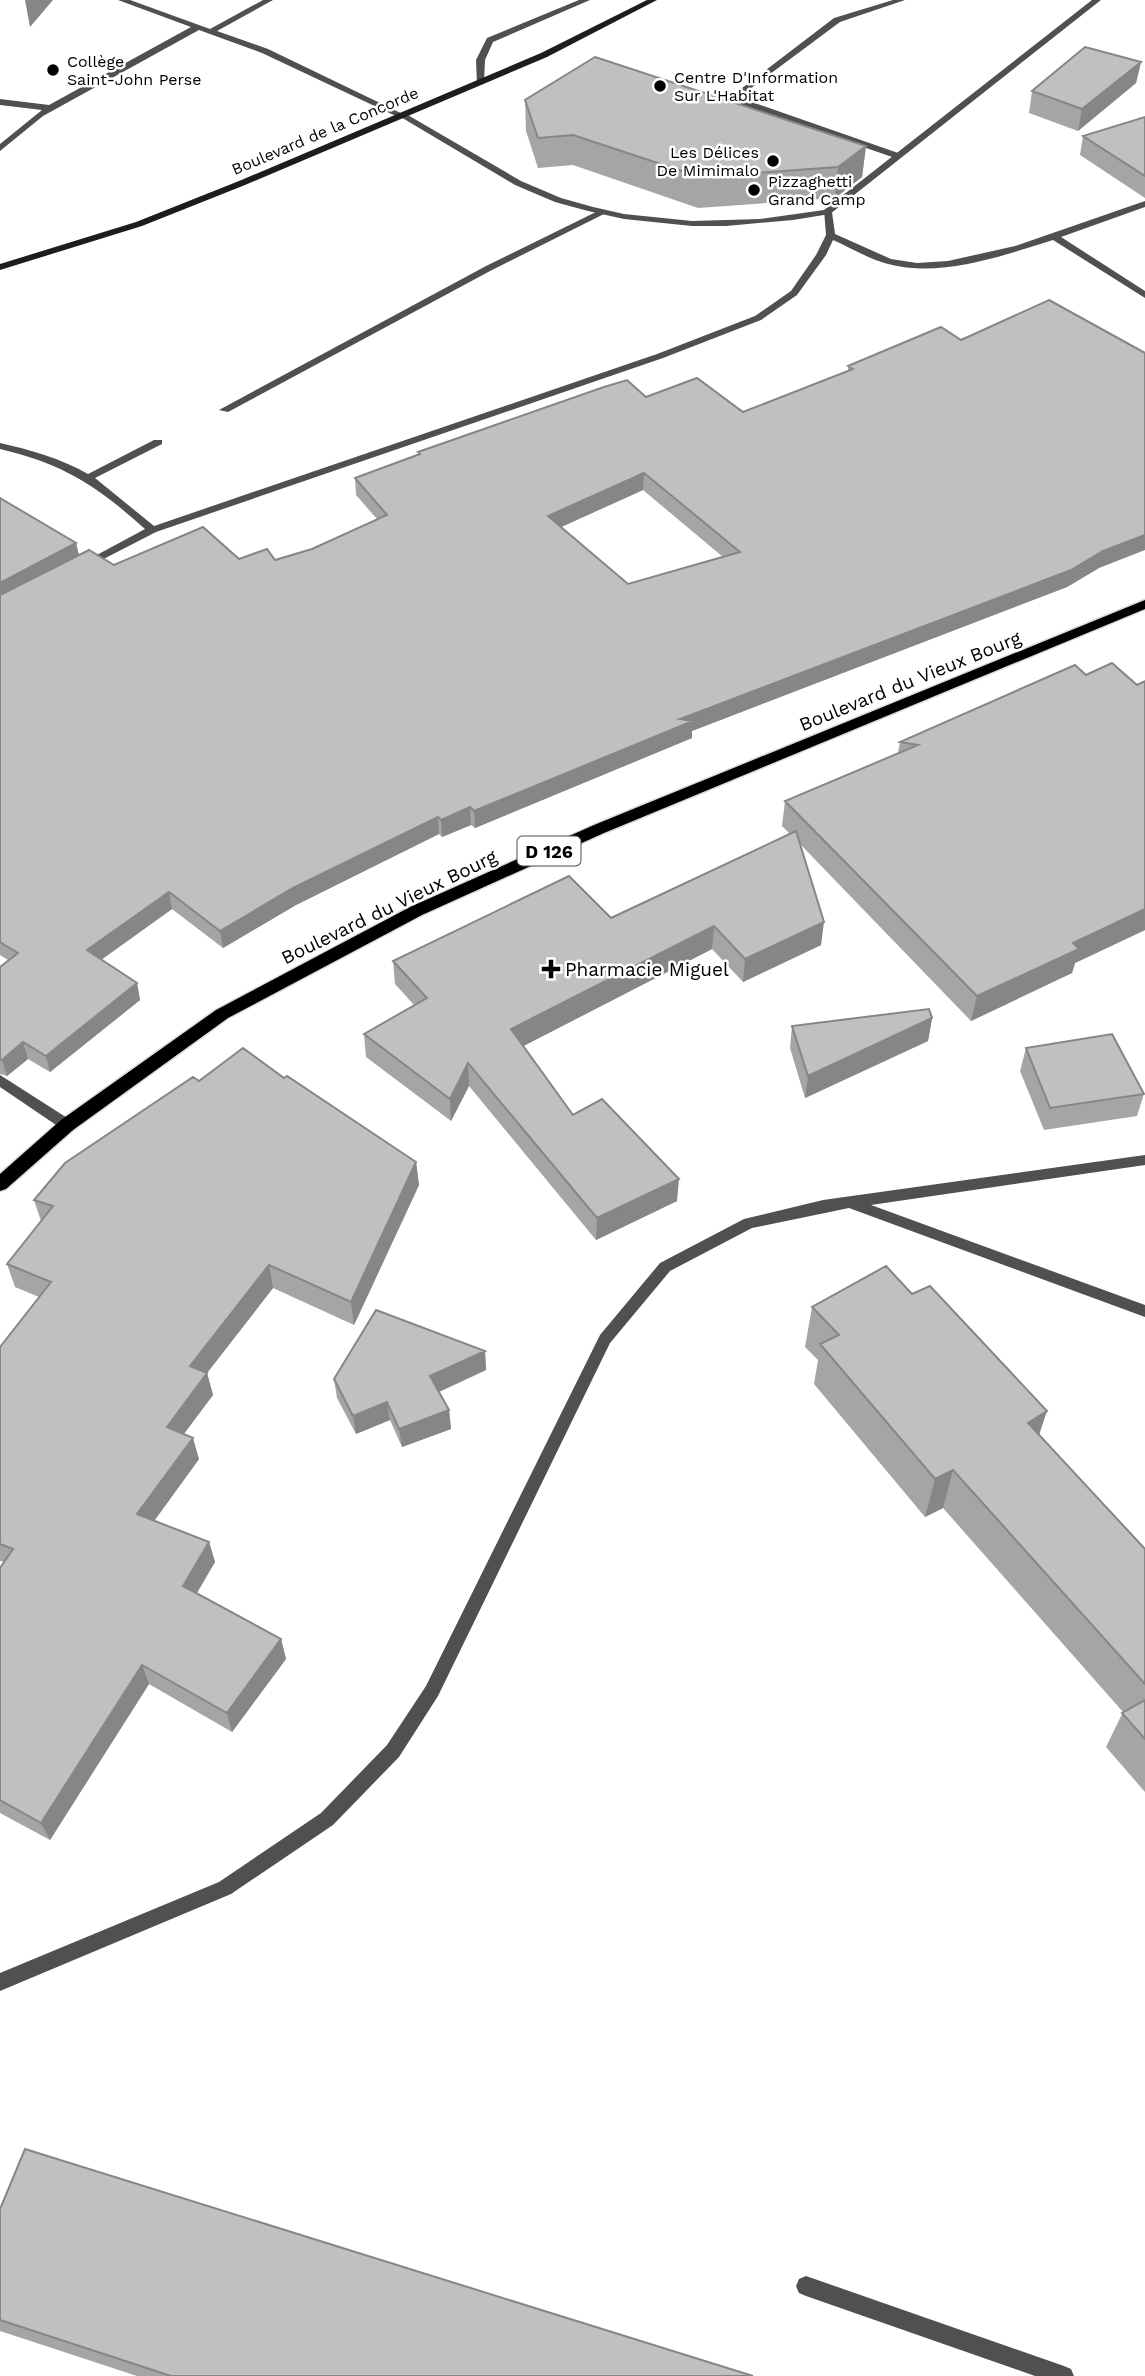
<svg xmlns="http://www.w3.org/2000/svg" width="1145" height="2376" viewBox="0 0 1145 2376" font-family="'Work Sans',sans-serif">
<rect width="100%" height="100%" fill="#fff"/>
<g fill="none" stroke-linecap="round" stroke-linejoin="round">
<g stroke="#dbdbdb" stroke-width="3">
<path id="primary" d="M 1145,600 L 1145,609 L 604,833 L 422,915 L 228,1018 L 73,1130 L 6,1189 L 0,1191 L 0,1174 L 61,1120 L 216,1010 L 410,907 L 594,825 Z"/>
</g>
<path fill="#505050" fill-rule="evenodd" d="M 118,0 L 130,0 L 210,29 L 263,0 L 273,0 L 217,31 L 268,49 L 407,116 L 400,118 L 262,53 L 199,30 L 43,116 L 0,151 L 0,144 L 42,110 L 0,105 L 0,99 L 49,105 L 191,27 Z
M 579,0 L 590,0 L 493,42 L 485,60 L 484,83 L 477,85 L 476,60 L 487,38 Z
M 893,0 L 905,0 L 840,22 L 742,95 L 746,100 L 901,154 L 901,158 L 895,158 L 740,104 L 733,95 L 834,18 Z
M 1145,201 L 1145,207 L 1061,237 L 1145,291 L 1145,298 L 1053,240 C 1001,256 942,278 888,264 C 869,259 851,248 833,240 L 826,255 L 797,295 L 761,320 L 663,358 L 156,532 L 86,568 L 81,565 L 82,563 L 145,529 C 97,486 64,464 0,449 L 0,443 C 31,450 60,458 88,474 L 154,440 L 162,440 L 162,444 L 95,478 L 154,526 L 657,354 L 755,316 L 791,291 L 816,255 L 826,235 L 824,210 L 832,212 L 835,234 L 891,259 L 917,263 L 948,261 L 1015,246 Z
M 600,210 L 608,212 L 492,270 L 228,412 L 219,410 L 486,266 Z
M 0,1075 L 72,1121 L 74,1125 L 72,1129 L 62,1129 L 0,1087 Z
M 1145,1155 L 1145,1165 L 871,1205 L 1145,1305 L 1145,1317 L 849,1208 L 752,1228 L 670,1271 L 610,1343 L 438,1696 L 399,1757 L 333,1825 L 231,1894 L 0,1991 L 0,1973 L 219,1882 L 321,1813 L 387,1745 L 426,1686 L 600,1335 L 660,1263 L 744,1219 L 823,1200 Z
M 806,2276 L 1064,2366 L 1071,2369 L 1074,2376 L 1035,2376 L 806,2296 L 799,2293 L 796,2286 L 799,2279 Z"/>
<path fill="#505050" fill-rule="evenodd" d="M 1092,0 L 1101,0 L 830,214 L 793,220 L 726,226 L 692,226 L 624,219 L 588,211 L 555,202 L 515,185 L 399,116 L 406,114 L 521,181 L 561,198 L 593,207 L 624,214 L 692,221 L 760,219 L 824,210 Z"/>
<path fill="#1d1d1d" fill-rule="evenodd" d="M 647,0 L 657,0 L 547,57 L 245,185 L 142,226 L 0,270 L 0,264 L 136,222 L 239,181 L 541,53 Z"/>
<use href="#primary" fill="#000" fill-rule="evenodd"/>
</g>
<path fill="#a5a5a5" fill-rule="evenodd" d="M 1141,62 L 1136,83 L 1078,131 L 1029,113 L 1032,91 Z
M 525,100 L 866,146 L 862,177 L 835,198 L 698,208 L 573,165 L 538,168 L 526,131 Z
M 1145,117 L 1145,198 L 1080,155 L 1083,136 Z
M 848,366 L 1099,568 L 1067,587 L 692,731 L 692,738 L 475,828 L 471,825 L 442,837 L 439,834 L 296,905 L 223,948 L 172,909 L 101,960 L 137,983 L 140,1000 L 50,1072 L 28,1059 L 7,1076 L 0,1074 L 0,967 L 8,960 L 0,955 L 0,498 L 76,543 L 79,555 L 114,565 L 239,559 L 275,560 L 312,549 L 377,519 L 356,495 L 355,478 L 418,454 L 418,452 L 646,397 L 743,412 L 848,371 ZM 643,490 L 723,557 L 628,584 L 561,527 Z
M 1086,675 L 1137,685 L 1145,681 L 1145,930 L 1075,963 L 1072,973 L 971,1021 L 800,844 L 821,945 L 743,982 L 712,949 L 523,1046 L 573,1115 L 677,1201 L 596,1240 L 469,1086 L 451,1121 L 366,1057 L 364,1034 L 414,1005 L 395,984 L 393,961 L 611,918 L 790,834 L 782,826 L 785,801 L 898,753 L 900,742 Z
M 932,1018 L 928,1041 L 805,1098 L 790,1048 L 792,1026 Z
M 1026,1048 L 1144,1094 L 1137,1116 L 1044,1130 L 1020,1071 Z
M 284,1078 L 416,1162 L 419,1185 L 354,1325 L 273,1288 L 207,1373 L 213,1395 L 184,1434 L 199,1459 L 154,1521 L 209,1542 L 215,1562 L 197,1593 L 281,1639 L 286,1659 L 232,1732 L 149,1684 L 50,1840 L 0,1813 L 0,1568 L 4,1562 L 0,1561 L 0,1347 L 39,1297 L 15,1287 L 7,1264 L 41,1221 L 34,1200 L 199,1081 Z
M 812,1307 L 1039,1435 L 1145,1549 L 1145,1792 L 1106,1747 L 1123,1712 L 943,1508 L 925,1517 L 814,1384 L 818,1360 L 805,1347 Z
M 485,1351 L 486,1370 L 439,1392 L 449,1410 L 451,1429 L 402,1447 L 390,1420 L 356,1434 L 337,1398 L 334,1379 Z
M 0,2209 L 753,2376 L 137,2376 L 0,2331 Z"/>
<path fill="#868686" d="M 25,0 L 53,0 L 30,27 Z
M 1141,62 L 1136,83 L 1078,131 L 1082,109 Z
M 866,146 L 862,177 L 835,198 L 838,167 Z
M 644,473 L 643,490 L 548,533 L 548,516 Z
M 1145,535 L 1145,550 L 1099,568 L 1067,587 L 692,731 L 692,738 L 475,828 L 474,811 L 680,719 Z
M 76,543 L 80,560 L 0,602 L 0,583 Z
M 470,807 L 471,825 L 442,837 L 441,820 Z
M 438,817 L 439,834 L 296,905 L 223,948 L 220,931 L 293,888 Z
M 169,892 L 172,909 L 91,967 L 87,950 Z
M 1145,909 L 1145,930 L 1075,963 L 1072,973 L 971,1021 L 977,996 L 1073,943 Z
M 824,922 L 821,945 L 743,982 L 745,959 Z
M 714,926 L 712,949 L 512,1052 L 511,1029 Z
M 137,983 L 140,1000 L 50,1072 L 46,1056 Z
M 932,1018 L 928,1041 L 805,1098 L 808,1076 Z
M 23,1042 L 28,1059 L 7,1076 L 2,1060 Z
M 468,1063 L 469,1086 L 451,1121 L 450,1099 Z
M 416,1162 L 419,1185 L 354,1325 L 351,1302 Z
M 679,1179 L 677,1201 L 596,1240 L 597,1218 Z
M 269,1265 L 273,1288 L 207,1373 L 213,1395 L 173,1448 L 167,1427 L 190,1366 Z
M 485,1351 L 486,1370 L 432,1395 L 430,1376 Z
M 387,1402 L 390,1420 L 356,1434 L 353,1416 Z
M 449,1410 L 451,1429 L 402,1447 L 399,1429 Z
M 1047,1411 L 1034,1450 L 1028,1423 Z
M 193,1438 L 199,1459 L 144,1535 L 137,1514 Z
M 953,1470 L 943,1508 L 925,1517 L 935,1479 Z
M 209,1542 L 215,1562 L 189,1606 L 183,1586 Z
M 281,1639 L 286,1659 L 232,1732 L 227,1713 Z
M 142,1665 L 149,1684 L 50,1840 L 41,1823 Z"/>
<path fill="#c0c0c0" stroke="#868686" stroke-width="2" fill-rule="evenodd" d="M 1085,47 L 1141,62 L 1082,109 L 1032,91 Z
M 595,57 L 866,146 L 838,167 L 700,177 L 573,135 L 538,138 L 525,100 Z
M 1145,117 L 1145,176 L 1083,136 Z
M 1049,300 L 1145,353 L 1145,535 L 1103,551 L 1071,570 L 680,719 L 693,721 L 474,811 L 470,807 L 441,820 L 438,817 L 293,888 L 220,931 L 169,892 L 87,950 L 137,983 L 46,1056 L 23,1042 L 2,1060 L 0,1059 L 0,967 L 18,953 L 0,942 L 0,595 L 89,550 L 114,565 L 203,527 L 239,559 L 267,549 L 275,560 L 312,549 L 387,515 L 355,478 L 420,454 L 418,452 L 604,387 L 627,380 L 646,397 L 697,378 L 743,412 L 853,369 L 848,366 L 941,327 L 961,340 ZM 644,473 L 740,552 L 628,584 L 548,516 Z
M 0,498 L 76,543 L 0,583 Z
M 1112,663 L 1137,685 L 1145,681 L 1145,909 L 1073,943 L 1079,949 L 977,996 L 785,801 L 918,745 L 900,742 L 1075,665 L 1086,675 Z
M 796,831 L 824,922 L 745,959 L 714,926 L 511,1029 L 573,1115 L 602,1099 L 679,1179 L 597,1218 L 468,1063 L 450,1099 L 364,1034 L 427,998 L 393,961 L 569,876 L 611,918 Z
M 929,1009 L 932,1018 L 808,1076 L 792,1026 Z
M 1112,1034 L 1144,1094 L 1050,1108 L 1026,1048 Z
M 243,1048 L 284,1078 L 287,1076 L 416,1162 L 351,1302 L 269,1265 L 190,1366 L 207,1373 L 167,1427 L 193,1438 L 137,1514 L 209,1542 L 183,1586 L 281,1639 L 227,1713 L 142,1665 L 41,1823 L 0,1800 L 0,1568 L 13,1549 L 0,1544 L 0,1347 L 51,1282 L 7,1264 L 53,1206 L 34,1200 L 65,1163 L 193,1077 L 199,1081 Z
M 886,1266 L 912,1294 L 930,1286 L 1047,1411 L 1028,1423 L 1145,1549 L 1145,1684 L 953,1470 L 935,1479 L 820,1344 L 839,1335 L 812,1307 Z
M 376,1310 L 485,1351 L 430,1376 L 449,1410 L 399,1429 L 387,1402 L 353,1416 L 334,1379 Z
M 1145,1700 L 1145,1739 L 1122,1713 Z
M 25,2149 L 753,2376 L 171,2376 L 0,2320 L 0,2209 Z"/>
<g fill="#000" stroke="#fff" stroke-width="2.5">
<circle cx="53" cy="70" r="7"/>
<circle cx="660" cy="86" r="7"/>
<circle cx="773" cy="161" r="7"/>
<circle cx="754" cy="190" r="7"/>
<path d="M547.5 958.5h7v7h7v7h-7v7h-7v-7h-7v-7h7z"/>
</g>
<g text-anchor="middle" dominant-baseline="central" stroke-width="5" stroke-linejoin="round" paint-order="stroke">
<g font-size="16" fill="#000" stroke="#fff" text-anchor="start">
<text x="67" y="61">Collège<tspan x="67" dy="18">Saint-John Perse</tspan></text>
<text x="674" y="77">Centre D'Information<tspan x="674" dy="18">Sur L'Habitat</tspan></text>
<text x="759" y="152" text-anchor="end">Les Délices<tspan x="759" dy="18">De Mimimalo</tspan></text>
<text x="768" y="181">Pizzaghetti<tspan x="768" dy="18">Grand Camp</tspan></text>
</g>
<g font-size="16" fill="#000" stroke="#fff">
<text transform="translate(325 131) rotate(-23)">Boulevard de la Concorde</text>
</g>
<rect fill="#fff" stroke="#4c4c4c" stroke-width="2" x="517.5" y="836.5" width="63" height="29" rx="5"/>
<g font-size="18" font-weight="bold" fill="#000">
<text x="549" y="851">D 126</text>
</g>
<g font-size="19" fill="#000" stroke="#fff">
<text transform="translate(910 681) rotate(-22)">Boulevard du Vieux Bourg</text>
<text transform="translate(389 907) rotate(-26)">Boulevard du Vieux Bourg</text>
</g>
<g font-size="19" fill="#000" stroke="#fff" text-anchor="start">
<text x="565" y="969">Pharmacie Miguel</text>
</g>
</g>
</svg>
